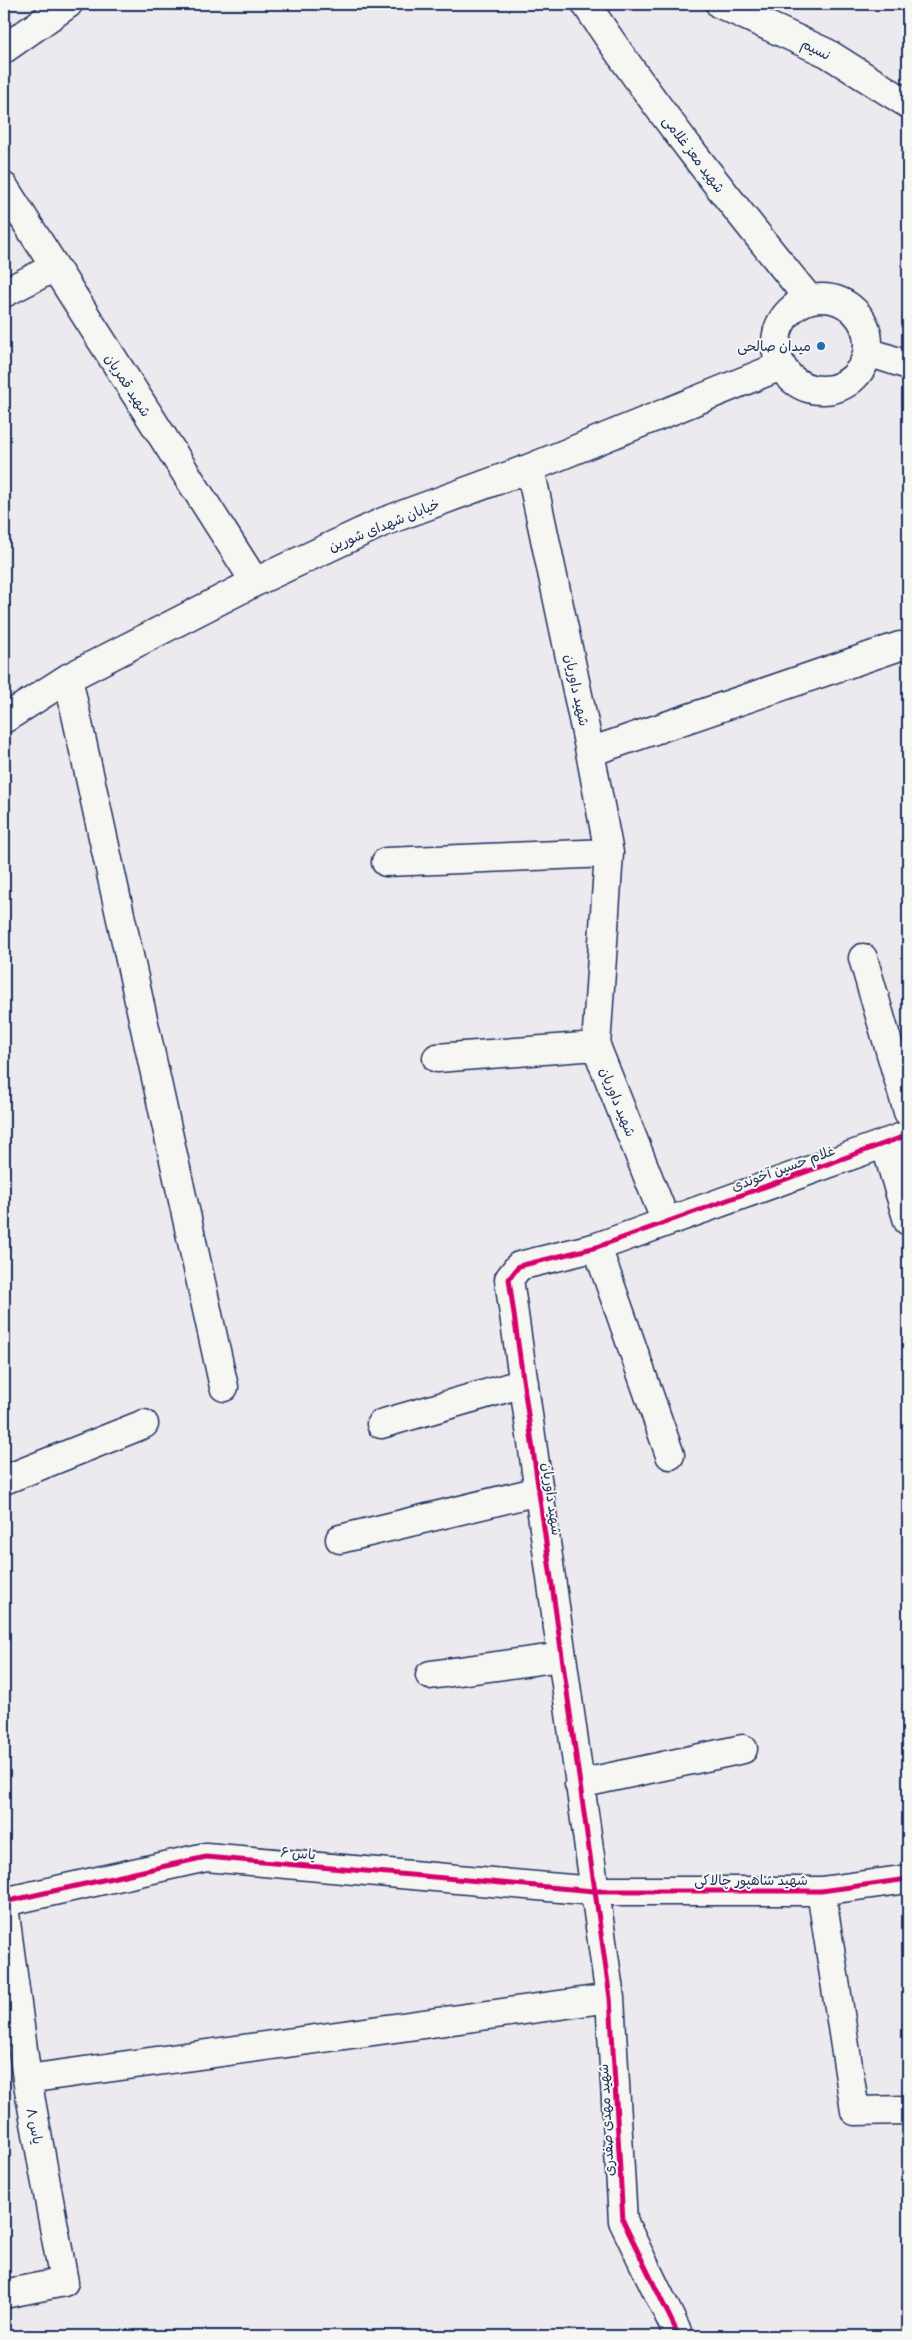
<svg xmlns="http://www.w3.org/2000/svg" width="912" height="2340" viewBox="0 0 912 2340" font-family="Delius,'Playpen Sans Arabic',sans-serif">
<rect width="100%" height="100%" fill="#ece9ef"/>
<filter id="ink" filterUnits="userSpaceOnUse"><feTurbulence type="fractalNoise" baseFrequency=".02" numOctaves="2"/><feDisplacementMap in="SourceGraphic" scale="10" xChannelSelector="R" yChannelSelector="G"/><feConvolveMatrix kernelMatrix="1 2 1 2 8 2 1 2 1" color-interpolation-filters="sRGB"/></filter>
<g filter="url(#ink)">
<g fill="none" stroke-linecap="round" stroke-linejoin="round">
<g stroke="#1b2f5e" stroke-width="31">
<path id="minor" d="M 586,4 C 654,107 732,204 809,299
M 720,4 L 827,53 L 908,104
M 4,49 L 68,4
M 4,187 L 255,582
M 4,293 L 53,268
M776 344a46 46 0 1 1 92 0a46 46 0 1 1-92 0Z
M 868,352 L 908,365
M 530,468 L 590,752 L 609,853 L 596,1046 L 666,1222
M 68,678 L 224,1387
M 4,719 L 68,678 L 255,582 L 383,522 L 530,468 L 781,366
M 590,752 L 900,646
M 386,862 L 609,853
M 863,958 L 908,1112
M 437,1058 L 596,1046
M 885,1143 L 908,1221
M 597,1247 L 670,1455
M 381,1424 L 524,1383
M 4,1480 L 144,1424
M 340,1539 L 539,1491
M 430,1675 L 562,1657
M 579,1784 L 743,1749
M 821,1891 L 855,2111 L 908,2110
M 4,1902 L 206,1857 L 594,1891 L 821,1891 L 908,1879
M 4,1907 L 27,2079 L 64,2282 L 4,2294
M 27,2079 L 610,1998
M 679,2336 L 623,2221 L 610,1998 L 509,1279 L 519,1266 L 597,1247 L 908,1135"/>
</g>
<use href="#minor" stroke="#f6f6f2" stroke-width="28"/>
<g stroke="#f6f6f2" stroke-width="8">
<path id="cycleway" d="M 4,1902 L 206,1857 L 594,1891 L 821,1891 L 908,1879
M 679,2336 L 623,2221 L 610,1998 L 509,1279 L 519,1266 L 597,1247 L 908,1135"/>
</g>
<use href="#cycleway" stroke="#d6006c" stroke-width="5"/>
</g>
</g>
<circle fill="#1f6fb2" stroke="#f6f6f2" stroke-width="2" cx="821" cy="346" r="5"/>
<g text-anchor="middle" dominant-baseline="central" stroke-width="4" stroke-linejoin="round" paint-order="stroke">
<g font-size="14" fill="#1b2f5e" stroke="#f6f6f2">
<text transform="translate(816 49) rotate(27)">نسیم</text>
<text transform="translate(694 154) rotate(53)">شهید معز غلامی</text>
<text transform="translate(128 385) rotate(57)">شهید قمریان</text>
<text transform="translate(384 525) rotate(-22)">خیابان شهدای شورین</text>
<text transform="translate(577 690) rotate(78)">شهید داوریان</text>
<text transform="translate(618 1102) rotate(68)">شهید داوریان</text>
<text transform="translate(783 1168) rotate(-20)">غلام حسین آخوندی</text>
<text transform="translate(552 1499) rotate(82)">شهید داوریان</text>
<text transform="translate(298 1853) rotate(5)">یاس ۶</text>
<text x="751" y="1880">شهید شاهپور چالاکی</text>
<text transform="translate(606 2120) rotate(-93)">شهید مهدی صفدری</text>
<text transform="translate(35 2126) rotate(79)">یاس ۸</text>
</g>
<g font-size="14" fill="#1b2f5e" stroke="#f6f6f2" text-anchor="end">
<text x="811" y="346">میدان صالحی</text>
</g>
</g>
<rect width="912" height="2340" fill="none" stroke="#f6f6f2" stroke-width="20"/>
<rect x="10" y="10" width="892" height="2320" fill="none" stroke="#1b2f5e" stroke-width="2" filter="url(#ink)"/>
</svg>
